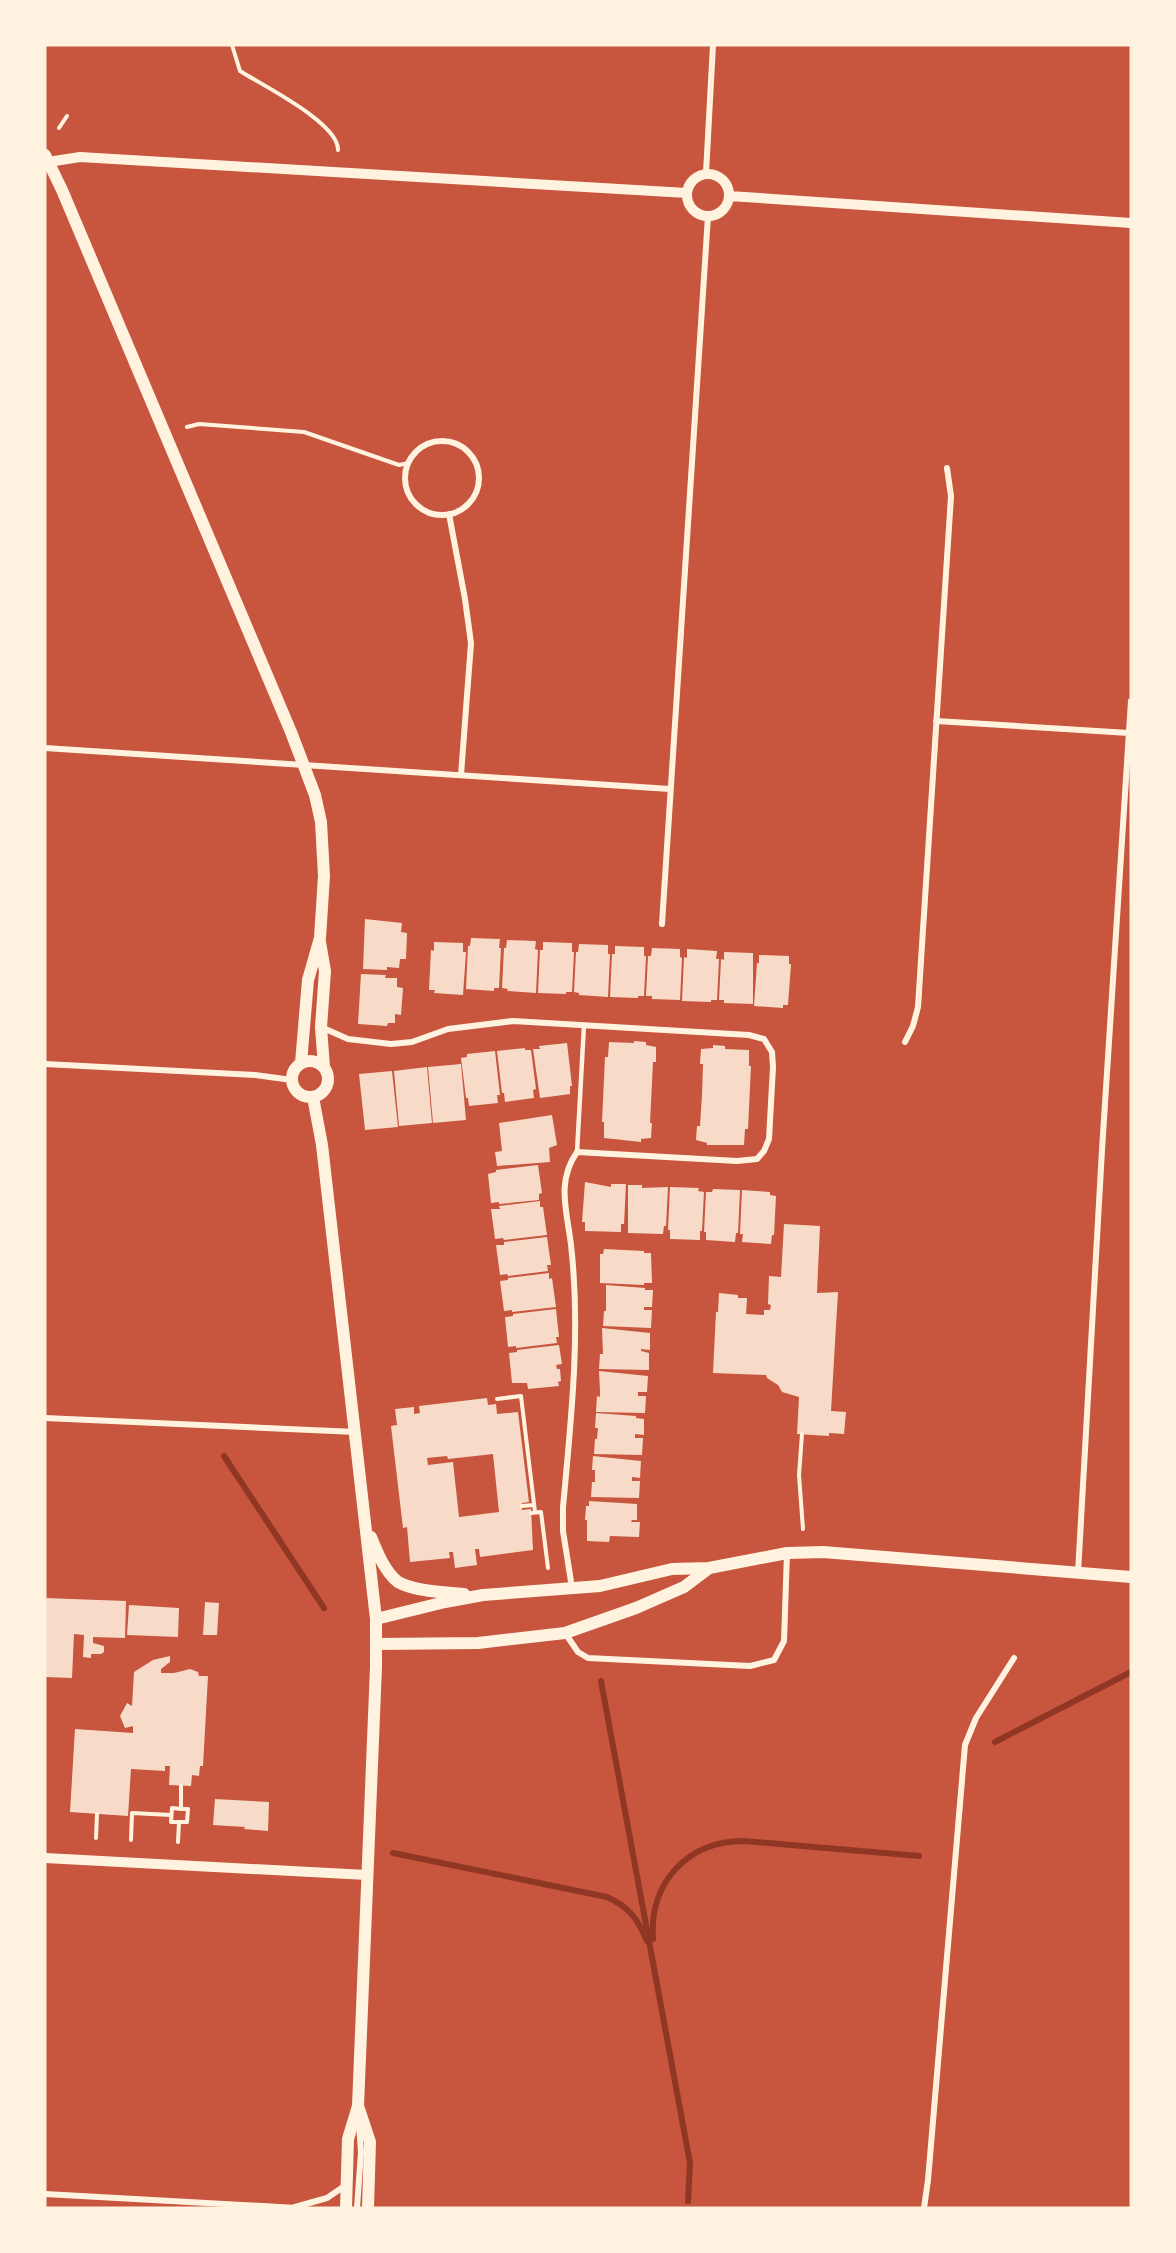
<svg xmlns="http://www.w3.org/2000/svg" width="1176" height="2253" viewBox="0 0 1176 2253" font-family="'Fira Sans',sans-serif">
<rect width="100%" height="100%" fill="#c8553d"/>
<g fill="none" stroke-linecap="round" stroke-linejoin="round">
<path stroke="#8f3625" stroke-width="6" d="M 224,1456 L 324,1608
M 601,1681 L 690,2163 L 688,2201
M 995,1742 L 1131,1672
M 393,1853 L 607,1897 C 629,1907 638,1919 647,1941
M 653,1939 C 649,1883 687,1841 744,1841 L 919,1856"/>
</g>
<path fill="#f7dbc8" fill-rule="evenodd" d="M 365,919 L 402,923 L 401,932 L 407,933 L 406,959 L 400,959 L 399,968 L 387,967 L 387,970 L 363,969 Z
M 471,938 L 500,939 L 499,948 L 501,948 L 499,988 L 494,988 L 494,991 L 466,989 L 468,946 L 470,946 Z
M 507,940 L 536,941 L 535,949 L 538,950 L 536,993 L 507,991 L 508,989 L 502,988 L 504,948 L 506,948 Z
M 434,942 L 463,943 L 463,952 L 466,952 L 463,995 L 434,993 L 435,990 L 429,990 L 431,950 L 434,951 Z
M 543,942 L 572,943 L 572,952 L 574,952 L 572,992 L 566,992 L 566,994 L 538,993 L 540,950 L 543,950 Z
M 579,944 L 608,945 L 608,954 L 610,954 L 608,997 L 579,995 L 579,993 L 574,992 L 576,952 L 578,952 Z
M 615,946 L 644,947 L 644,956 L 646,956 L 644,996 L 638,996 L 638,998 L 610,997 L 612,954 L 615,954 Z
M 652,948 L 680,949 L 680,957 L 682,958 L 680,1000 L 652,999 L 652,996 L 646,996 L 648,956 L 651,956 Z
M 687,949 L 717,951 L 716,959 L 719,959 L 717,1000 L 711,1000 L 711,1002 L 682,1001 L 684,957 L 687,958 Z
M 724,952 L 753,953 L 753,1004 L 724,1003 L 724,1000 L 719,1000 L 721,959 L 724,960 Z
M 759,955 L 789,956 L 789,964 L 791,964 L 788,1005 L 783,1005 L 783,1008 L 754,1006 L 757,963 L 759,963 Z
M 361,974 L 386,975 L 385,978 L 397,978 L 397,987 L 403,988 L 401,1015 L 395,1014 L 395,1023 L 388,1023 L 387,1026 L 358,1024 Z
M 634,1041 L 646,1042 L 646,1045 L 656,1047 L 656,1062 L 653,1062 L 650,1123 L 652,1123 L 651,1138 L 641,1139 L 641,1142 L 604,1138 L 604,1122 L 602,1122 L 605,1057 L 608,1057 L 609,1042 L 634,1043 Z
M 567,1043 L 572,1086 L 570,1086 L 570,1094 L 540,1098 L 533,1049 L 540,1049 L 539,1046 Z
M 713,1045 L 725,1046 L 725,1049 L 749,1050 L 749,1066 L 751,1066 L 748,1129 L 745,1129 L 744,1145 L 707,1145 L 707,1143 L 696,1140 L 697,1126 L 700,1126 L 702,1095 L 703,1064 L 700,1064 L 701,1049 L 713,1048 Z
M 525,1048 L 525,1050 L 531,1050 L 536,1089 L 533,1090 L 534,1098 L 505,1102 L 504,1093 L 502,1093 L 497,1051 Z
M 495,1051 L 500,1095 L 497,1095 L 498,1103 L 469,1106 L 468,1098 L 466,1098 L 461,1058 L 467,1057 L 467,1054 Z
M 461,1064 L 466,1120 L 433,1123 L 428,1067 Z
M 427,1067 L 432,1123 L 399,1126 L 394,1071 Z
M 392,1071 L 398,1127 L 365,1130 L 359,1074 Z
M 552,1115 L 557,1145 L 549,1148 L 550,1162 L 497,1166 L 495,1152 L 502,1151 L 499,1123 Z
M 538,1165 L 542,1193 L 539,1194 L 539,1200 L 499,1204 L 499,1202 L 491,1203 L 488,1174 L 496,1172 L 496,1170 Z
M 585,1182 L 611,1187 L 611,1184 L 626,1184 L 624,1224 L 621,1224 L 621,1232 L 585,1231 L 585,1222 L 582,1222 Z
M 628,1185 L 642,1185 L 642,1188 L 668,1187 L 666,1226 L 664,1226 L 663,1234 L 628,1233 Z
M 670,1187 L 699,1188 L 698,1191 L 704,1192 L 702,1231 L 700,1231 L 700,1240 L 670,1239 L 670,1230 L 668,1230 Z
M 713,1189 L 740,1190 L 738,1233 L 736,1233 L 735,1242 L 706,1240 L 706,1232 L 704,1232 L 706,1192 L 712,1192 Z
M 742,1190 L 770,1192 L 770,1195 L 776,1196 L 774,1235 L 772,1235 L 771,1244 L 742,1242 L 743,1234 L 740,1234 Z
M 540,1201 L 540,1207 L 543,1207 L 547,1235 L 504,1240 L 503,1238 L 495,1239 L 491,1209 L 500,1209 L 499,1206 Z
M 784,1224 L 820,1226 L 817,1293 L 838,1292 L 831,1411 L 846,1412 L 844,1434 L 829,1433 L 829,1436 L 797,1434 L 799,1397 L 782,1392 L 778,1385 L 767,1378 L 766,1375 L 713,1373 L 716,1312 L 718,1312 L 719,1293 L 738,1295 L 738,1298 L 747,1298 L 746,1314 L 764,1315 L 764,1310 L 770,1310 L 771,1305 L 768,1304 L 769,1276 L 781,1277 Z
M 547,1237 L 551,1265 L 547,1265 L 548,1271 L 508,1276 L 507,1274 L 500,1275 L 496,1245 L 504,1245 L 504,1242 Z
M 604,1249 L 644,1251 L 644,1253 L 651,1253 L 652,1283 L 644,1283 L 644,1285 L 600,1283 L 600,1254 L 603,1254 Z
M 549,1273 L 549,1279 L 552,1278 L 556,1307 L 512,1312 L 512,1310 L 504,1311 L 500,1281 L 508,1280 L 508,1278 Z
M 606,1285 L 645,1288 L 645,1290 L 653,1290 L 652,1307 L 644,1307 L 644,1310 L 652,1310 L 651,1328 L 603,1326 L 604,1311 L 606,1311 Z
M 556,1309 L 559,1337 L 556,1337 L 557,1343 L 516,1348 L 516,1346 L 508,1347 L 505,1317 L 513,1316 L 513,1314 Z
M 602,1328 L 650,1333 L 650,1350 L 641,1349 L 641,1351 L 649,1353 L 649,1370 L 599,1369 L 600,1354 L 603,1354 Z
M 559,1345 L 562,1364 L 556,1365 L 557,1369 L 560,1369 L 561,1381 L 558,1382 L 559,1386 L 528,1389 L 527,1383 L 512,1383 L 509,1353 L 517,1352 L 517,1350 Z
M 599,1371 L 648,1376 L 647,1392 L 638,1392 L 638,1396 L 646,1396 L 645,1413 L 596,1412 L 597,1396 L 600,1397 L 600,1392 Z
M 487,1398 L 488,1405 L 496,1404 L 497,1414 L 518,1412 L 529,1502 L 522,1503 L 522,1510 L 531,1509 L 533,1550 L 480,1557 L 479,1549 L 475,1549 L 477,1565 L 455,1568 L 453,1552 L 449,1552 L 450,1558 L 410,1562 L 407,1527 L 403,1528 L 391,1426 L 397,1425 L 395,1409 L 414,1407 L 414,1414 L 420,1413 L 419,1406 ZM 493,1454 L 499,1512 L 459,1517 L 453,1462 L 428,1465 L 427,1458 L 447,1456 L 448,1459 Z
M 596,1413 L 636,1416 L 636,1418 L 644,1419 L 644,1435 L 635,1434 L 635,1438 L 643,1438 L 642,1455 L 594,1454 L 595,1439 L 597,1439 L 598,1428 L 595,1428 Z
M 593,1456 L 641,1461 L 640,1478 L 632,1477 L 632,1481 L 640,1481 L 639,1498 L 591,1497 L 592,1482 L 595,1482 L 595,1470 L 592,1470 Z
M 589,1501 L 637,1504 L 637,1520 L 632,1520 L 631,1522 L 640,1522 L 639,1537 L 610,1536 L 609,1542 L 587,1541 L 587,1520 L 585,1520 L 586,1506 L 589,1506 Z
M 45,1598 L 126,1601 L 125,1638 L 93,1637 L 93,1643 L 104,1646 L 104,1652 L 101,1654 L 91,1654 L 91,1658 L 83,1657 L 84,1635 L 74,1634 L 72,1678 L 45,1677 Z
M 205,1602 L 219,1603 L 217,1635 L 203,1635 Z
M 129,1605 L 179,1608 L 178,1637 L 127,1635 Z
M 170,1656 L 170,1662 L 161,1669 L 161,1673 L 174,1673 L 190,1669 L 198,1672 L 199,1676 L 208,1676 L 203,1766 L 200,1766 L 199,1776 L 192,1775 L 191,1786 L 169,1785 L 170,1766 L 165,1766 L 165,1771 L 131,1769 L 128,1816 L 70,1812 L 75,1729 L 133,1733 L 133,1726 L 125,1728 L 120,1716 L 127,1703 L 132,1706 L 134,1672 L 153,1660 Z
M 215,1799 L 269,1802 L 268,1831 L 244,1829 L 245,1827 L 213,1825 Z"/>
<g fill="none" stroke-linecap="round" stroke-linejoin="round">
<path stroke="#fff3e0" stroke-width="4" d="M 232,45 L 240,71 C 262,85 339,123 338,150
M 59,128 L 67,116
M 187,427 L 199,424 L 304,432 L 399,465 L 409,463
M 497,1399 L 521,1396 L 535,1512
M 802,1434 L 799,1475 L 803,1529
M 522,1506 L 534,1505
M 531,1513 L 541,1512 L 548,1568
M 179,1822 L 171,1822 L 172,1808 L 181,1809
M 96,1838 L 97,1814
M 131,1840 L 132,1813 L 171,1815
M 178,1842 L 179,1822 L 187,1822 L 188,1809 L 181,1809 L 181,1786"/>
<path stroke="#fff3e0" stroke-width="4.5" d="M 577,1152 L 584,1025"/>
<path stroke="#fff3e0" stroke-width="6" d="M 706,173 L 713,45
M405 478a37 37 0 1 1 74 0a37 37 0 1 1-74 0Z
M 449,514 L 465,599 L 471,643 L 461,775
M 936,721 L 1129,733
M 45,748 L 670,789
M 662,924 L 708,216
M 321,1027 L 348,1039 L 391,1044 L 412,1042 L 448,1029 L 513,1021 L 749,1035 L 764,1039 L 772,1052 L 773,1067 L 769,1139 L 764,1151 L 757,1159 L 737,1161 L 577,1152 C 556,1182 567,1211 571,1245 C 581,1332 571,1420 563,1507 L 563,1531 L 572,1588
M 905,1042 L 913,1026 L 918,1007 L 951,496 L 947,468
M 45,1064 L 255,1075 L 292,1080
M 45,1418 L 356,1432
M 1078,1573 L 1102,1150 L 1131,701
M 565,1633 L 578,1652 L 588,1658 L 750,1666 L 774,1660 L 784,1641 L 787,1553
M 45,2194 L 297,2208
M 295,2207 L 327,2198 L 346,2185
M 357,2208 L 361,2152 L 359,2124
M 924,2208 L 928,2180 L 965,1745 L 976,1718 L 1014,1658"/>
<path stroke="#fff3e0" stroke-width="10" d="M 48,162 L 80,157 L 687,193
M687 195a21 21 0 1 1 42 0a21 21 0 1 1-42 0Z
M 729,196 L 1131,223
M 45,1858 L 367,1875"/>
<path stroke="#fff3e0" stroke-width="12" d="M 45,155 L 62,190 L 291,732 L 315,795 L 321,822 L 324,876 L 320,938 L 308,980 L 301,1063
M 320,942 L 325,971 L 321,1027 L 324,1067
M292 1079a18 18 0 1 1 36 0a18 18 0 1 1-36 0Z
M 313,1097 L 322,1145 L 376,1619 L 376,1667 L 358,2106 L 348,2139 L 346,2208
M 371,1537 C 377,1552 385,1572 398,1582 C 413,1591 447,1593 464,1594
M 376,1619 L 445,1602 L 483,1595 L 600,1586 L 672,1569 L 709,1568 L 787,1553 L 823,1552 L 1131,1577
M 377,1644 L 478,1643 L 565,1633 L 636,1608 L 684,1587 L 708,1569
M 358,2106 L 370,2142 L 368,2208"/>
</g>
<rect width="1176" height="2253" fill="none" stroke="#fff3e0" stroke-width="93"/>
</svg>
